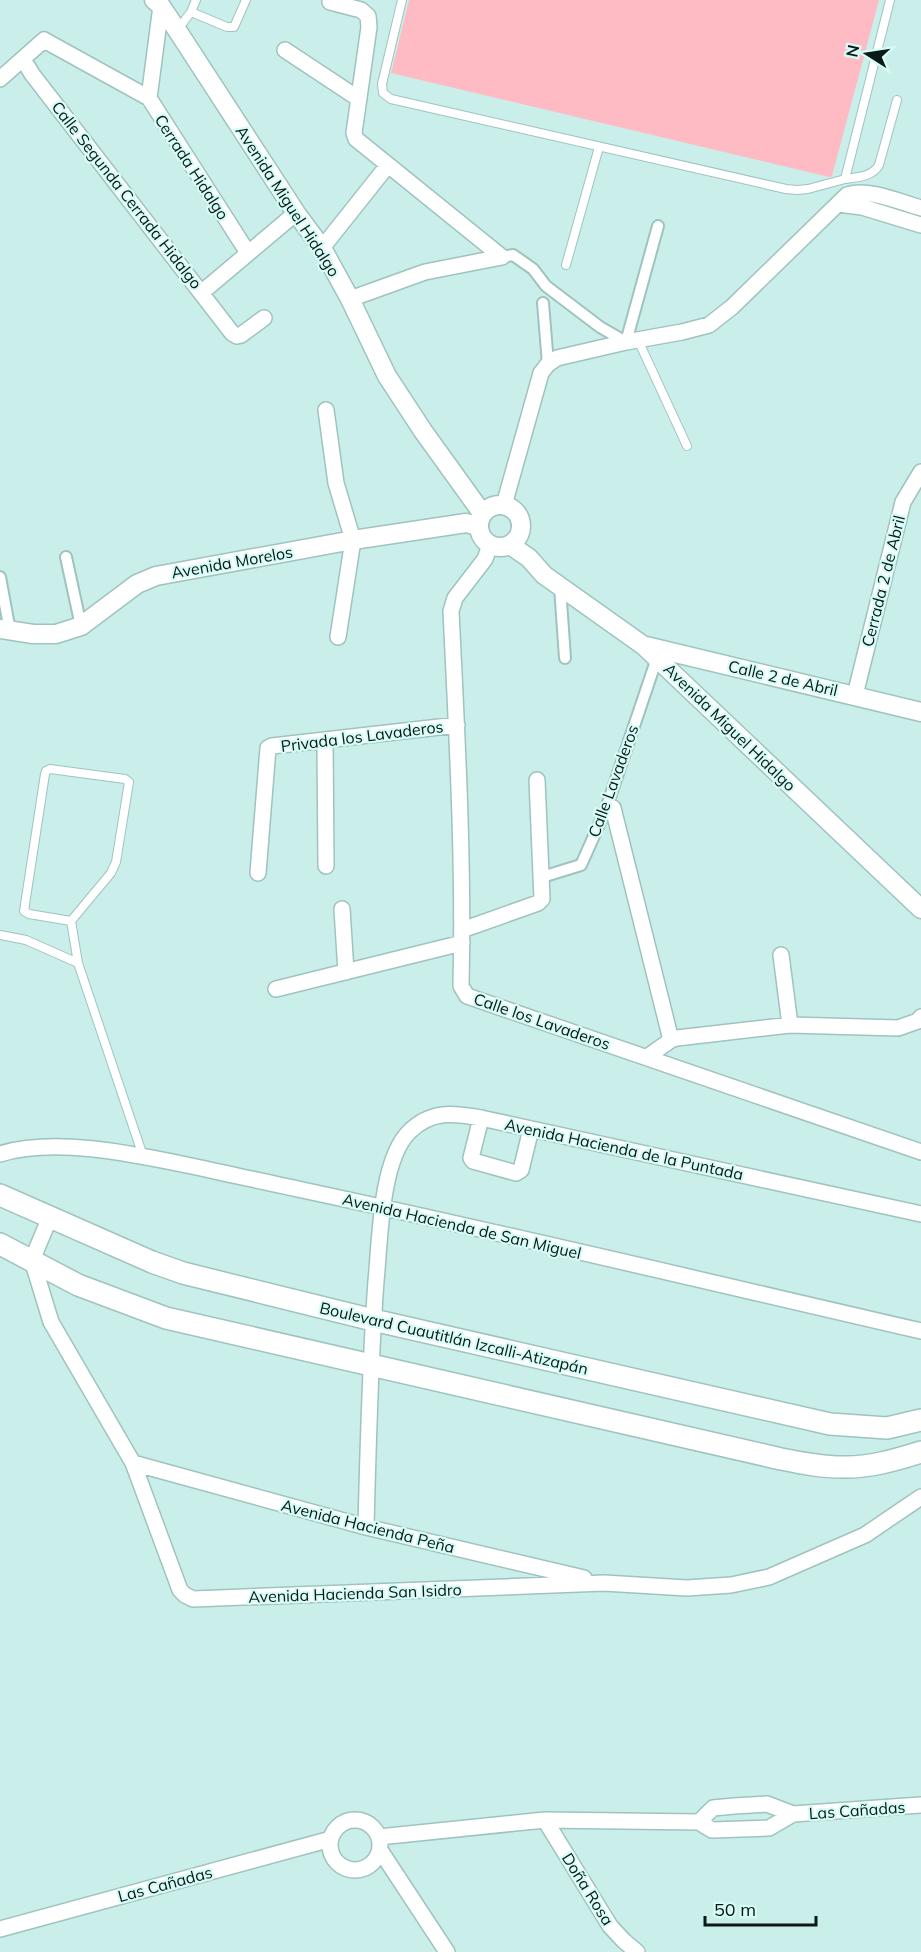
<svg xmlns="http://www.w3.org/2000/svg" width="921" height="1952" viewBox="0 0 921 1952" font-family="Mulish,sans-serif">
<rect width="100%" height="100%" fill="#caefea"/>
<path fill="#febbc4" d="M 409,0 L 879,0 L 832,176 L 829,177 L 391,73 Z"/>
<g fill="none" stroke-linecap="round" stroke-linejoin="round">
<g stroke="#9fc3bf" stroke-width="10">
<path id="service" d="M 402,0 L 382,84 L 383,93 L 391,99 L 786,189 L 797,190 L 808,189 L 845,179 L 890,0
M 191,12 L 227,27 L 234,27 L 246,0
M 178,29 L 191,12 L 196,0
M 845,179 C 858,177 872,177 879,165 L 897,100
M 566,265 L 599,147
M 638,340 L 687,446
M 71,921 L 29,914 L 24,911 L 45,774 L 46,771 L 50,769 L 125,779 L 129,782 L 116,862 L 111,873 L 71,921 L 78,963 L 143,1156
M 0,935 L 26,940 L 78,963"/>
</g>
<g stroke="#9fc3bf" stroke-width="14">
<path id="pedestrian" d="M 502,257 L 513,255 L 533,269 L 546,286 L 600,327 L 626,342 L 658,226
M 543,303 L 548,364
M 66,557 L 81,626
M 0,577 L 10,631
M 560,587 L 565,658
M 542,877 L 581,865 L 606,809 L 657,658"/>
</g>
<g stroke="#9fc3bf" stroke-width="18">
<path id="minor" d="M 330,2 L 361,10 L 368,16 L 369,27 L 354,133 L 356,139 L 502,257
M 161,6 L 149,98 L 248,253
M 285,50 L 359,99
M 23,59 L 32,74 L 232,333 L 237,336 L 241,335 L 264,318
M 0,79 L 44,40 L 149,98
M 838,204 L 862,207 L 921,225
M 322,248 L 388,165
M 201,293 L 296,213
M 350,299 L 425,272 L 502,257
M 326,410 L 336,483 L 353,540 L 338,637
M 504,505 L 541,373 L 548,364 L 557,358 L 626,342 L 682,332 L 709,325 L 732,307 L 847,195 C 870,188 899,202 921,208
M 490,545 L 485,559 L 455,598 L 451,611 C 457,736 464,861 461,986 L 467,996 L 921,1152
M 855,695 L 903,502 L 921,472
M 325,740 L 326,866
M 613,808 L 671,1040
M 258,873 L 268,748 L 272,746 L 457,725
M 342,909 L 346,972
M 462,930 L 538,903 L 542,899 L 537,780
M 781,955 L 790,1025
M 276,989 L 462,943
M 647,1057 L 671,1040 L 677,1038 L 790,1025 L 898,1028 L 918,1021 L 921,1017
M 481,1118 L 471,1158 L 473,1161 L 516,1173 L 521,1170 L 531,1129
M 0,1154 C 58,1136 142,1156 201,1168 C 236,1176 272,1183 307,1191 C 513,1235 717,1284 921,1331
M 50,1217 L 32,1260 L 51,1322 L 133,1463 L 180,1590 L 185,1595 L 193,1599 L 604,1583 L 687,1588 L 731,1585 L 769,1577 L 865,1535 L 921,1497
M 133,1463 L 366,1527 L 584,1578
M 366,1527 C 368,1445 370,1363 376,1281 C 380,1243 380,1161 409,1132 C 431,1110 453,1113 481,1118 L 921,1214
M330 1845a25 25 0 1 1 50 0a25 25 0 1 1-50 0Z
M 545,1820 L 610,1926 L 624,1941 L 637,1952
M 699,1822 L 713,1808 L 734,1806 L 767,1804 L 793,1814 L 921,1805
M 379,1837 L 545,1820 L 699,1822 L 712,1830 L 769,1828 L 793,1814
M 380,1850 L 447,1952
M 0,1929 L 331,1839"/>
</g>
<g stroke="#9fc3bf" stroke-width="21">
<path id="tertiary" d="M 154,0 L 161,6 L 177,30 L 296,213 L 322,248 L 350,299 L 387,376 L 423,431 L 482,513
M479 526a21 21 0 1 1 42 0a21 21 0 1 1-42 0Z
M 510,545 L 529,558 L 544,575 L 644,646 L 921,909
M 0,629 L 33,634 L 56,634 L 81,626 L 137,584 L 156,576 L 353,540 L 466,523 L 479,526
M 646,646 L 921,712"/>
</g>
<g stroke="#9fc3bf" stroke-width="24">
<path id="secondary" d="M 0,1195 L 152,1262 L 183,1273 L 373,1320 L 830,1424 L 887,1428 L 921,1420
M 0,1244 L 78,1285 L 166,1318 L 781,1459 C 801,1463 821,1467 842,1467 C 868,1468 896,1460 921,1452"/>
</g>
<use href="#service" stroke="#fff" stroke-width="8"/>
<use href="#pedestrian" stroke="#fff" stroke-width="10"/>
<use href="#minor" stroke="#fff" stroke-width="15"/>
<use href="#tertiary" stroke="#fff" stroke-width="18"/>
<use href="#secondary" stroke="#fff" stroke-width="21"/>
</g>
<g text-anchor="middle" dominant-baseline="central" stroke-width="4.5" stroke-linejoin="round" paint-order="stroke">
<g font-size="16" fill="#0a1816" stroke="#d7fcf7">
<text transform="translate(192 167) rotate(57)">Cerrada Hidalgo</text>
<text transform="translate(127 195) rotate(52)">Calle Segunda Cerrada Hidalgo</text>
<text transform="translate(288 201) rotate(57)">Avenida Miguel Hidalgo</text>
<text transform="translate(232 562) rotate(-10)">Avenida Morelos</text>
<text transform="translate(883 581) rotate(-76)">Cerrada 2 de Abril</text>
<text transform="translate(783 678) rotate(13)">Calle 2 de Abril</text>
<text transform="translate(730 727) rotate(44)">Avenida Miguel Hidalgo</text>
<text transform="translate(362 736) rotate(-7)">Privada los Lavaderos</text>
<text transform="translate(613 781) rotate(-70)">Calle Lavaderos</text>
<text transform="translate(542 1021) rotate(19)">Calle los Lavaderos</text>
<text transform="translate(624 1149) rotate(12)">Avenida Hacienda de la Puntada</text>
<text transform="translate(462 1226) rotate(13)">Avenida Hacienda de San Miguel</text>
<text transform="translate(454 1338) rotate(13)">Boulevard Cuautitlán Izcalli-Atizapán</text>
<text transform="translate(368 1526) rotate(14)">Avenida Hacienda Peña</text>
<text transform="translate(355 1593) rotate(-2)">Avenida Hacienda San Isidro</text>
<text transform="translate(857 1810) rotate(-4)">Las Cañadas</text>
<text transform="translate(165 1884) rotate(-15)">Las Cañadas</text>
<text transform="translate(588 1889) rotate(58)">Doña Rosa</text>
</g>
</g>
<g transform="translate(867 54) rotate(282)" stroke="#d7fcf7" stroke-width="4.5" paint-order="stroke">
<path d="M0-4.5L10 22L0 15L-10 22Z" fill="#0a1816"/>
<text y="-9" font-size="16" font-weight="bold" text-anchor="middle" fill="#0a1816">N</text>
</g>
<path d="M705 1916v9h111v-9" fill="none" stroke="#0a1816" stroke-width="3"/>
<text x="714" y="1916" font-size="18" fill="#0a1816" stroke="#d7fcf7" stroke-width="4.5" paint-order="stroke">50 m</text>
</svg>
